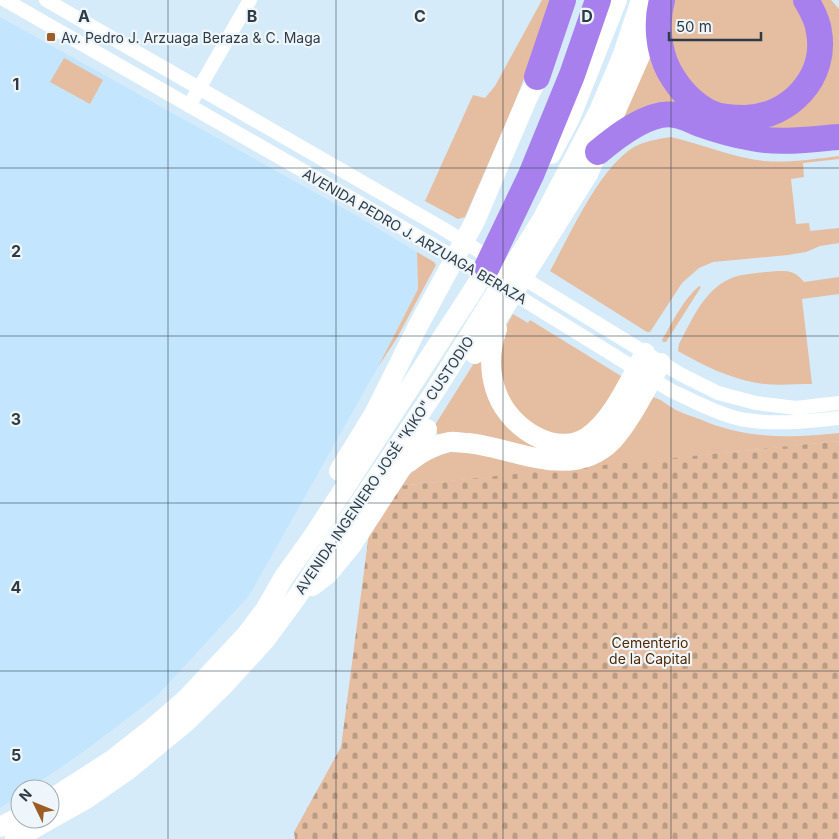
<svg xmlns="http://www.w3.org/2000/svg" width="839" height="839" viewBox="0 0 839 839" font-family="Inter,sans-serif">
<defs>
<pattern id="cemetery-stones" width="16" height="16" patternUnits="userSpaceOnUse" patternTransform="scale(1.25)"><rect width="16" height="16" fill="#e5bda0"/><path d="M2 7V4a2 2 0 0 1 4 0v3zM10 15v-3a2 2 0 0 1 4 0v3z" fill="#ba9b84"/></pattern>
</defs>
<rect width="100%" height="100%" fill="#d6ebfa"/>
<path fill="#c3e6fe" d="M 0,17 L 359,217 L 417,252 L 418,289 L 378,367 L 249,596 L 157,696 L 83,752 L 29,789 L 20,789 L 20,795 L 0,808 Z"/>
<path fill="#e5bda0" d="M 542,0 L 554,0 L 515,102 L 465,217 L 458,219 L 425,201 L 473,95 L 485,98 L 495,86 Z
M 671,0 L 798,0 L 810,33 L 810,55 L 787,96 L 734,109 L 694,93 L 671,54 Z
M 813,0 L 831,0 L 839,9 L 839,132 L 776,136 L 705,121 L 619,132 L 650,39 L 702,111 L 804,98 Z
M 64,58 L 103,80 L 90,104 L 50,82 Z
M 671,137 C 702,144 733,158 765,161 C 790,163 814,159 839,156 L 839,159 L 803,163 L 804,177 L 791,179 L 796,224 L 809,223 L 810,231 L 839,228 L 839,243 L 820,246 L 806,252 L 788,255 L 713,262 L 699,268 L 682,283 L 650,332 L 647,332 L 550,271 C 570,235 599,168 634,147 C 645,141 658,139 671,137 Z
M 417,252 L 434,262 L 436,265 L 397,338 L 378,367 L 418,289 Z
M 777,271 C 790,271 795,271 804,282 L 839,277 L 839,294 L 802,299 L 812,384 C 794,384 775,386 757,383 C 728,378 703,365 678,351 L 679,344 C 694,316 707,282 742,275 C 753,273 765,272 777,271 Z
M 699,286 L 701,287 L 666,342 L 663,342 L 662,340 C 673,321 683,300 699,286 Z
M 513,314 L 528,323 L 530,320 L 621,376 L 622,379 L 591,425 L 575,434 L 544,433 L 523,420 L 501,388 L 501,335 Z
M 481,352 C 482,373 483,394 495,412 C 500,419 565,448 578,454 L 441,438 L 435,430 L 435,425 Z
M 652,397 C 661,398 668,406 676,410 C 686,415 698,418 709,423 C 751,439 794,438 839,433 L 839,441 L 581,468 L 622,443 L 633,430 Z
M 450,452 L 481,454 L 551,471 L 398,486 C 415,468 425,460 450,452 Z"/>
<path fill="url(#cemetery-stones)" d="M 839,441 L 839,839 L 295,839 L 294,832 L 341,747 L 369,533 L 398,486 Z"/>
<g fill="none" stroke-linecap="round" stroke-linejoin="round">
<path stroke="#fff" stroke-width="14" d="M 5,0 L 464,263 L 670,390 C 691,400 724,417 746,420 C 777,425 808,421 839,418
M 46,0 L 442,228 L 495,261
M 189,106 L 250,0
M 515,273 L 680,374 L 718,393 L 756,403 L 796,408 L 839,403"/>
<path stroke="#fff" stroke-width="20" d="M 551,154 L 570,118 L 617,0
M 497,329 C 489,351 489,375 498,396 C 510,427 555,458 587,437 C 613,420 630,379 645,353
M 475,354 L 588,174 L 644,47 L 654,14
M 409,462 C 422,452 433,445 449,442 C 455,441 462,443 468,443 C 515,448 573,482 613,440 C 630,422 648,385 661,363
M 339,471 L 374,414 L 418,326 L 475,221 L 527,99 L 544,65
M 312,586 L 328,574 L 351,546 L 427,429
M 50,800 L 112,760 L 155,726 L 186,699 L 246,635 L 265,610 L 284,577 L 314,535 L 472,292 L 494,256
M 0,827 L 20,817
M 15,839 L 86,799 L 128,770 L 186,722 L 224,685 L 265,640 L 296,598 L 433,394 L 543,218 L 599,111 L 622,57 L 641,0"/>
<path stroke="#a780ee" stroke-width="26" d="M 662,0 C 656,22 658,50 669,71 C 679,89 692,104 711,113 C 722,118 734,118 745,118 C 790,117 827,77 819,32 C 818,21 812,10 806,0
M 537,77 L 563,0
M 598,152 C 616,137 650,110 675,115 C 684,116 692,121 700,124 C 717,130 734,135 752,138 C 780,144 811,139 839,137
M 487,267 L 531,175 L 572,75 L 598,0"/>
</g>
<path fill="none" stroke="#2e3c46" stroke-width="1" stroke-opacity="0.55" d="M 168,0 L 168,839M 336,0 L 336,839M 503,0 L 503,839M 671,0 L 671,839M 0,168 L 839,168M 0,336 L 839,336M 0,503 L 839,503M 0,671 L 839,671"/>
<rect fill="#9d5d25" stroke="#eff6fb" stroke-width="2" x="46" y="32" width="10" height="10" rx="2.5"/>
<g text-anchor="middle" dominant-baseline="central" stroke-width="4.5" stroke-linejoin="round" paint-order="stroke">
<g font-size="14" fill="#2e3c46" stroke="#eff6fb" text-anchor="start">
<text x="61" y="37">Av. Pedro J. Arzuaga Beraza &amp; C. Maga</text>
</g>
<g font-size="14" fill="#2e3c46" stroke="#eff6fb">
<text transform="translate(415 236) rotate(30)">AVENIDA PEDRO J. ARZUAGA BERAZA</text>
<text transform="translate(384 465) rotate(-56)">AVENIDA INGENIERO JOSÉ "KIKO" CUSTODIO</text>
</g>
<g font-size="14" fill="#502903" stroke="#eff6fb">
<text x="650" y="642">Cementerio<tspan x="650" dy="16">de la Capital</tspan></text>
</g>
</g>
<g font-size="16" text-anchor="middle" font-weight="bold" fill="#2e3c46" stroke="#eff6fb" stroke-width="4.5" stroke-linejoin="round" paint-order="stroke">
<text x="84" y="22">A</text>
<text x="252" y="22">B</text>
<text x="420" y="22">C</text>
<text x="587" y="22">D</text>
<text x="16" y="90">1</text>
<text x="16" y="257">2</text>
<text x="16" y="425">3</text>
<text x="16" y="593">4</text>
<text x="16" y="761">5</text>
</g>
<g transform="translate(35 804) rotate(313)"><circle r="24" fill="#eff6fb" stroke="#a2acb3"/>
<path d="M0-4L9 19L0 12L-9 19Z" fill="#9d5d25"/>
<text y="-8" font-size="14" font-weight="bold" text-anchor="middle" fill="#2e3c46">N</text>
</g>
<path d="M669 32v8h92v-8" fill="none" stroke="#2e3c46" stroke-width="2.5"/>
<text x="676" y="32" font-size="15" fill="#2e3c46" stroke="#eff6fb" stroke-width="4" paint-order="stroke">50 m</text>
</svg>
